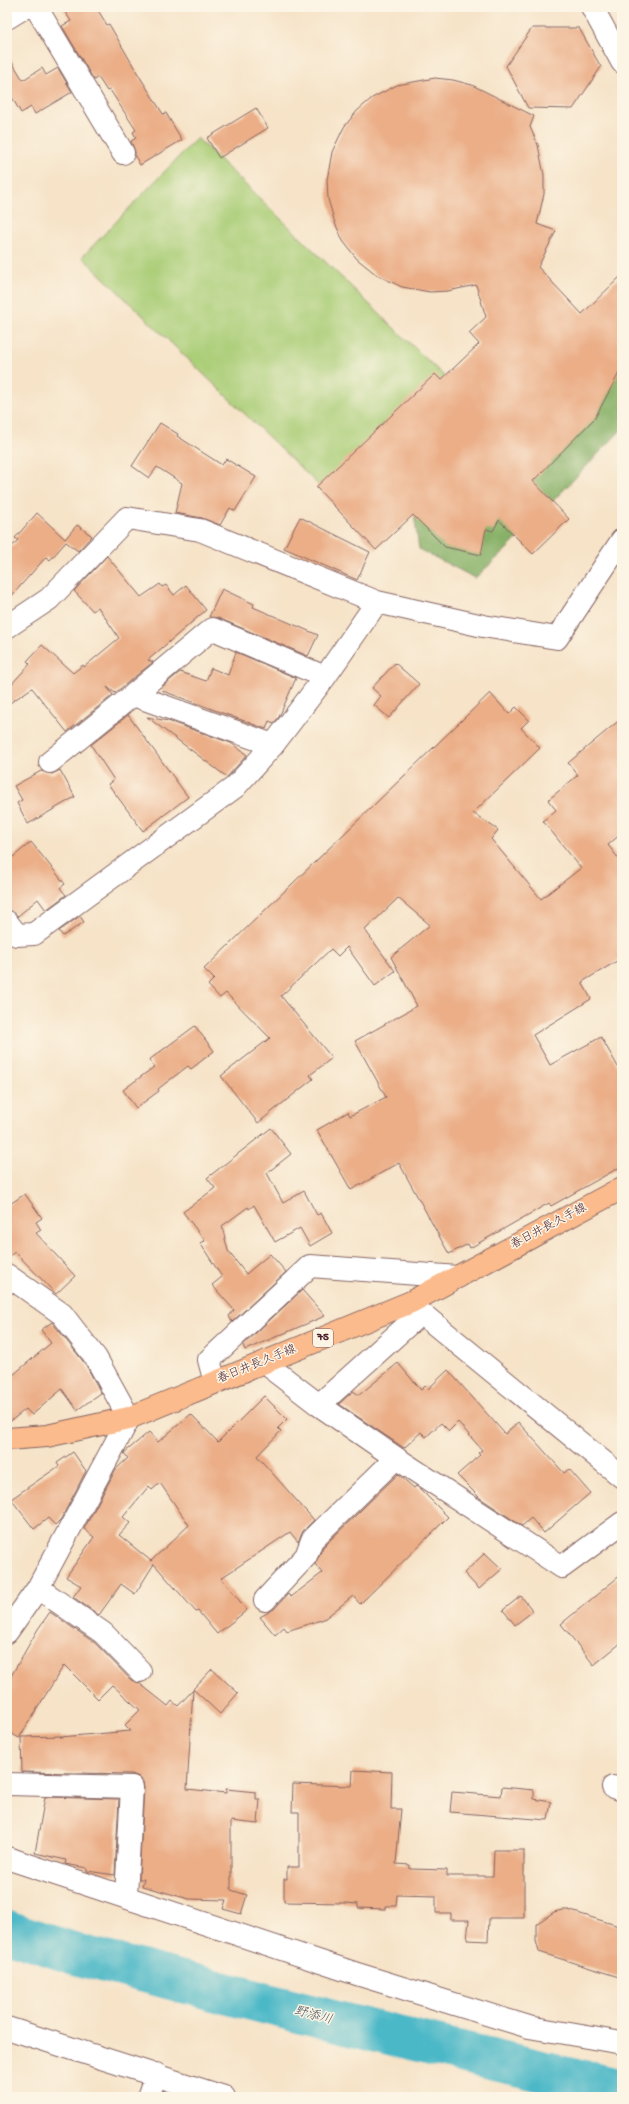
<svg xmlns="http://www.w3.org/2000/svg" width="629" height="2104" viewBox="0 0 629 2104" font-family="'Gochi Hand','Klee One',sans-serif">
<rect width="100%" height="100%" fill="#fcf5e5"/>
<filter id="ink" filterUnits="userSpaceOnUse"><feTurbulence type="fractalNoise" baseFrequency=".025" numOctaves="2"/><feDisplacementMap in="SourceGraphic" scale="8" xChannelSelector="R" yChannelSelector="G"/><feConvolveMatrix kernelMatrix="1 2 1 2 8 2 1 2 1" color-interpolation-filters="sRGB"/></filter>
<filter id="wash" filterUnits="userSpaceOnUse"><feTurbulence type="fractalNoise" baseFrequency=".012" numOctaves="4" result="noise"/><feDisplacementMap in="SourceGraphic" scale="16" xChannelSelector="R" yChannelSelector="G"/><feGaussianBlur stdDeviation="0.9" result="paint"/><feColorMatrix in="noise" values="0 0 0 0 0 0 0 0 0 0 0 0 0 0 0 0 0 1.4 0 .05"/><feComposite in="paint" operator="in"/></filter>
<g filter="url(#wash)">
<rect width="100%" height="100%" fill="#f6e3c8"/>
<path fill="#abce78" stroke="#7a7652" d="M 197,138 L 447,379 L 332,498 L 82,257 Z"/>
<path fill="#88b168" stroke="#69684a" d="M 622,321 L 622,429 L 508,548 L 475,578 L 419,549 L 410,486 Z"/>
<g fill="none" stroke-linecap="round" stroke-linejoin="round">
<path stroke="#4cb8c7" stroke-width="42" d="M 7,1931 L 75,1954 L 368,2030 L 622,2090"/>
</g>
<g id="blocks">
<path fill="#ebae87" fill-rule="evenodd" d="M 62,7 L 96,7 L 107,25 L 109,24 L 138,74 L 163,114 L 166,113 L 182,140 L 140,165 L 135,156 L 135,152 L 131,141 L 136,138 L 133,132 L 136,130 L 110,90 L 107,91 L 98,77 L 94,80 L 62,26 L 71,21 Z
M 532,28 L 579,28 L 601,67 L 573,109 L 528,108 L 506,66 Z
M 7,54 L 23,80 L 42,68 L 46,75 L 58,68 L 72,92 L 35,114 L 31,107 L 21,113 L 7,89 Z
M 435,78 L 453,80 L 472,85 L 534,116 L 530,127 L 538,145 L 544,175 L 544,194 L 537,224 L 556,231 L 538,267 L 582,314 L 622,275 L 622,363 L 618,375 L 595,418 L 533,481 L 569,519 L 533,554 L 499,520 L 493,531 L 486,529 L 481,555 L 445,547 L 413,515 L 376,550 L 316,487 L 435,374 L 441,380 L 479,344 L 469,333 L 486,317 L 476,285 L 448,291 L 430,292 L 402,287 L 377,275 L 357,259 L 343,241 L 335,223 L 328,199 L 327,180 L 332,152 L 344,127 L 357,111 L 372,98 L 397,85 Z
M 256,108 L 268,128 L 219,158 L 207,138 Z
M 160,423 L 178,434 L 177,436 L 222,465 L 226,459 L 256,477 L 235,511 L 230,508 L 220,525 L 202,518 L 175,513 L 182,483 L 157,467 L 149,478 L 132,466 Z
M 37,513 L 65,539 L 77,525 L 92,536 L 78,551 L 66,542 L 50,560 L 46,557 L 7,601 L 7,552 L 18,540 L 15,538 Z
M 300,517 L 370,552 L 357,580 L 284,548 Z
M 107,556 L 141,597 L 160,584 L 162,587 L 166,585 L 174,595 L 186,585 L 206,610 L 148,660 L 153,662 L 115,693 L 107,687 L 113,695 L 67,732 L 32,688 L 7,705 L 7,689 L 30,664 L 27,661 L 42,645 L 73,673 L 83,665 L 84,667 L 119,638 L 98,607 L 93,611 L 74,591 Z
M 222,589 L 254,604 L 253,607 L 318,635 L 308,656 L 218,618 L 209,617 Z
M 236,652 L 296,678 L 279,717 L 274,723 L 269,721 L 266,729 L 163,691 L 162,687 L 180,672 L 206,681 L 211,668 L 228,675 Z
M 395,663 L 419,684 L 389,718 L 374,705 L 381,696 L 372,688 Z
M 490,693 L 509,714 L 516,707 L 529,720 L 521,728 L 540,748 L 473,813 L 498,830 L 491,839 L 541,899 L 581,868 L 543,821 L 556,810 L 548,800 L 578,775 L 568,763 L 622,718 L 622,833 L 608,845 L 622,863 L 622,958 L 582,982 L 591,999 L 533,1035 L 550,1065 L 601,1037 L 622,1074 L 622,1166 L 551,1206 L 549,1203 L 470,1248 L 468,1244 L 449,1254 L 399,1163 L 351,1190 L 317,1130 L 348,1112 L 350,1116 L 386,1097 L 355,1041 L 417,1006 L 391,957 L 430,925 L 398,898 L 365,930 L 395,971 L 375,986 L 347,947 L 338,956 L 331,949 L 281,996 L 332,1058 L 310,1075 L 313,1079 L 258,1123 L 221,1076 L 270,1038 L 226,993 L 220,998 L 208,985 L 214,979 L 204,969 Z
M 128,715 L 188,797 L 143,831 L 108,784 L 114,780 L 91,745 Z
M 147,717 L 168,721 L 231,743 L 247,755 L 227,777 Z
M 60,770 L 75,797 L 28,824 L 17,803 L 22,800 L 14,786 L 41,771 L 52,774 Z
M 31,842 L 65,884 L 60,888 L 66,895 L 46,910 L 38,899 L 18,916 L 7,908 L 7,862 Z
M 80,916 L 84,922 L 63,936 L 59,931 Z
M 195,1026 L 214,1051 L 191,1069 L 188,1066 L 158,1089 L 159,1091 L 136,1108 L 123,1090 L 154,1067 L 149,1060 Z
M 271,1128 L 291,1154 L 267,1173 L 283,1203 L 304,1191 L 317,1215 L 321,1213 L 332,1233 L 310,1246 L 300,1228 L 275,1242 L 254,1205 L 249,1209 L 248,1207 L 222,1226 L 228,1251 L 246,1274 L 270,1254 L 286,1272 L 232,1322 L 229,1316 L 234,1310 L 212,1285 L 222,1277 L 200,1243 L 205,1241 L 183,1212 L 215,1188 L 207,1178 Z
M 25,1194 L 42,1218 L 36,1222 L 41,1230 L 36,1233 L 75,1276 L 56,1294 L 15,1252 L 7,1258 L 7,1206 Z
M 302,1290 L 325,1316 L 245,1350 L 243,1345 Z
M 52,1322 L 86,1365 L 101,1393 L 77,1410 L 62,1389 L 32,1415 L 26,1409 L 7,1424 L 7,1380 L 51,1343 L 41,1330 Z
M 398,1363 L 421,1390 L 425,1386 L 428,1389 L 448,1370 L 505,1434 L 518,1422 L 564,1473 L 569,1469 L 590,1493 L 544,1533 L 531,1518 L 522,1526 L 480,1498 L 457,1475 L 480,1455 L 478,1453 L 482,1450 L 458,1422 L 449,1431 L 441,1423 L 426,1437 L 421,1432 L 404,1448 L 339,1404 L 353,1391 L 359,1395 Z
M 264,1396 L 287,1419 L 278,1428 L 281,1431 L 257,1456 L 314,1520 L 303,1531 L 298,1542 L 290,1532 L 221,1578 L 247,1610 L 217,1634 L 198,1611 L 196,1612 L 154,1564 L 135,1594 L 121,1584 L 99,1615 L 73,1597 L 81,1586 L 66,1577 L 94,1537 L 84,1529 L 116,1469 L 128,1458 L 124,1453 L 149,1432 L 158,1442 L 191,1414 L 218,1442 ZM 160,1483 L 189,1525 L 151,1561 L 119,1535 L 130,1523 L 123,1517 L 149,1486 L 152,1490 Z
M 73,1452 L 86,1471 L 61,1519 L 55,1525 L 48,1518 L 34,1529 L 11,1499 L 59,1466 L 57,1463 Z
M 398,1474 L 414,1488 L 416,1486 L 419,1488 L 448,1517 L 360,1604 L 353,1596 L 324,1619 L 287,1631 L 284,1627 L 275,1635 L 260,1617 L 274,1609 L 288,1594 L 291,1597 L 322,1573 L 315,1564 L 323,1547 Z
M 485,1553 L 502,1569 L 479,1589 L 464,1573 Z
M 622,1574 L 622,1642 L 594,1665 L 561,1624 Z
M 521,1596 L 533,1611 L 515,1625 L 503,1610 Z
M 50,1612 L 95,1643 L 131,1680 L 139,1683 L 168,1706 L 172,1701 L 178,1706 L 193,1690 L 187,1789 L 226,1793 L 226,1789 L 256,1792 L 256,1799 L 260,1799 L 258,1824 L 231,1821 L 231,1890 L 247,1895 L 241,1914 L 223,1909 L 226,1900 L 189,1899 L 142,1886 L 144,1879 L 139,1879 L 144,1788 L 143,1782 L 139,1777 L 132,1774 L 22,1772 L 21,1737 L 62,1736 L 60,1737 L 131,1731 L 125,1725 L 140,1710 L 112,1685 L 98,1699 L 64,1665 L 19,1738 L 7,1731 L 7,1683 L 38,1629 Z
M 212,1669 L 238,1693 L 220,1714 L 193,1689 Z
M 353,1770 L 392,1772 L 391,1809 L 401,1809 L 396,1864 L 410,1865 L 410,1869 L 447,1870 L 447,1876 L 493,1876 L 494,1850 L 524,1850 L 524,1918 L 489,1918 L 488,1941 L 467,1940 L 469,1920 L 451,1920 L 451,1913 L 436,1913 L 436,1896 L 397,1895 L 396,1906 L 385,1906 L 385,1909 L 358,1908 L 358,1904 L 345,1903 L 284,1902 L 284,1879 L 287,1879 L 287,1867 L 299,1867 L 299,1812 L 292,1812 L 293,1784 L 352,1786 Z
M 502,1787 L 534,1790 L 534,1799 L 551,1802 L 548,1820 L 450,1812 L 452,1792 L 501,1796 Z
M 45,1797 L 119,1799 L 115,1875 L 87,1871 L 87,1868 L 65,1864 L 66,1860 L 35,1853 Z
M 562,1910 L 568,1910 L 622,1927 L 622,1978 L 539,1952 L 536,1941 L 536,1924 L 554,1912 Z"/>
</g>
</g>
<g filter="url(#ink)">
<use href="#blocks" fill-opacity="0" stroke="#866462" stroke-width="1"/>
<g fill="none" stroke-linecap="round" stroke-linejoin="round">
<g stroke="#866462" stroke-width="24">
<path id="minor" d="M 36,7 L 123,153
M 592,7 L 622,62
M 7,18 L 25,7
M 7,627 L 49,599 L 127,518 L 200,530 L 377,602 L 483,626 L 557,638 L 622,540
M 273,745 L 133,695 L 207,633 L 213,629 L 325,677
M 50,762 L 133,695
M 7,922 L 17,935 L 34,934 L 235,787 L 273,745 L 325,677 L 377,602
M 7,1275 L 62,1314 L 96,1358 L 129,1418 L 38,1588 L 7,1632
M 412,1303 L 421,1313 L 622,1477
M 421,1313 L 319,1405 L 396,1458 L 562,1567 L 622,1523
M 267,1361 L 276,1372 L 319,1405
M 215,1382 L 209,1360 L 310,1266 L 458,1277
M 38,1588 L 103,1633 L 140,1671
M 265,1600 L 306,1556 L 312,1540 L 396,1458
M 7,1784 L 132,1787 L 126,1896
M 613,1787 L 622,1790
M 7,1858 L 357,1974 L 529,2027 L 622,2043
M 7,2028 L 224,2097
M 148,2097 L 156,2074"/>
</g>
<g stroke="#866462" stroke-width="24">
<path id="primary" d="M 7,1439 L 47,1436 L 129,1418 L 411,1302 L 622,1188"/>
</g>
<use href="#minor" stroke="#fff" stroke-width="22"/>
<use href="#primary" stroke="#fbbb8c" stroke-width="22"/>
</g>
</g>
<g text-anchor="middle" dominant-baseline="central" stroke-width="3" stroke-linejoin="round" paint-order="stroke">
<rect fill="#fcf5e5" stroke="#7f5f63" stroke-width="1" x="313" y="1329" width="20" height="18" rx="3"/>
<g font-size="11" font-weight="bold" fill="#4a1f2b">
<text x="323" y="1338">75</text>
</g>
<g font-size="12" fill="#4a1f2b" stroke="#fcf5e5">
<text transform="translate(549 1227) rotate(-28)">春日井長久手線</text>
<text transform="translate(257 1365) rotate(-22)">春日井長久手線</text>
</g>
<g font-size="13" font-style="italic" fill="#4b5562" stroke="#fcf5e5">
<text transform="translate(313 2016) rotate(15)">野添川</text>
</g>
</g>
<rect width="629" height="2104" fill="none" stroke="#fcf5e5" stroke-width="24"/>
</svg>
